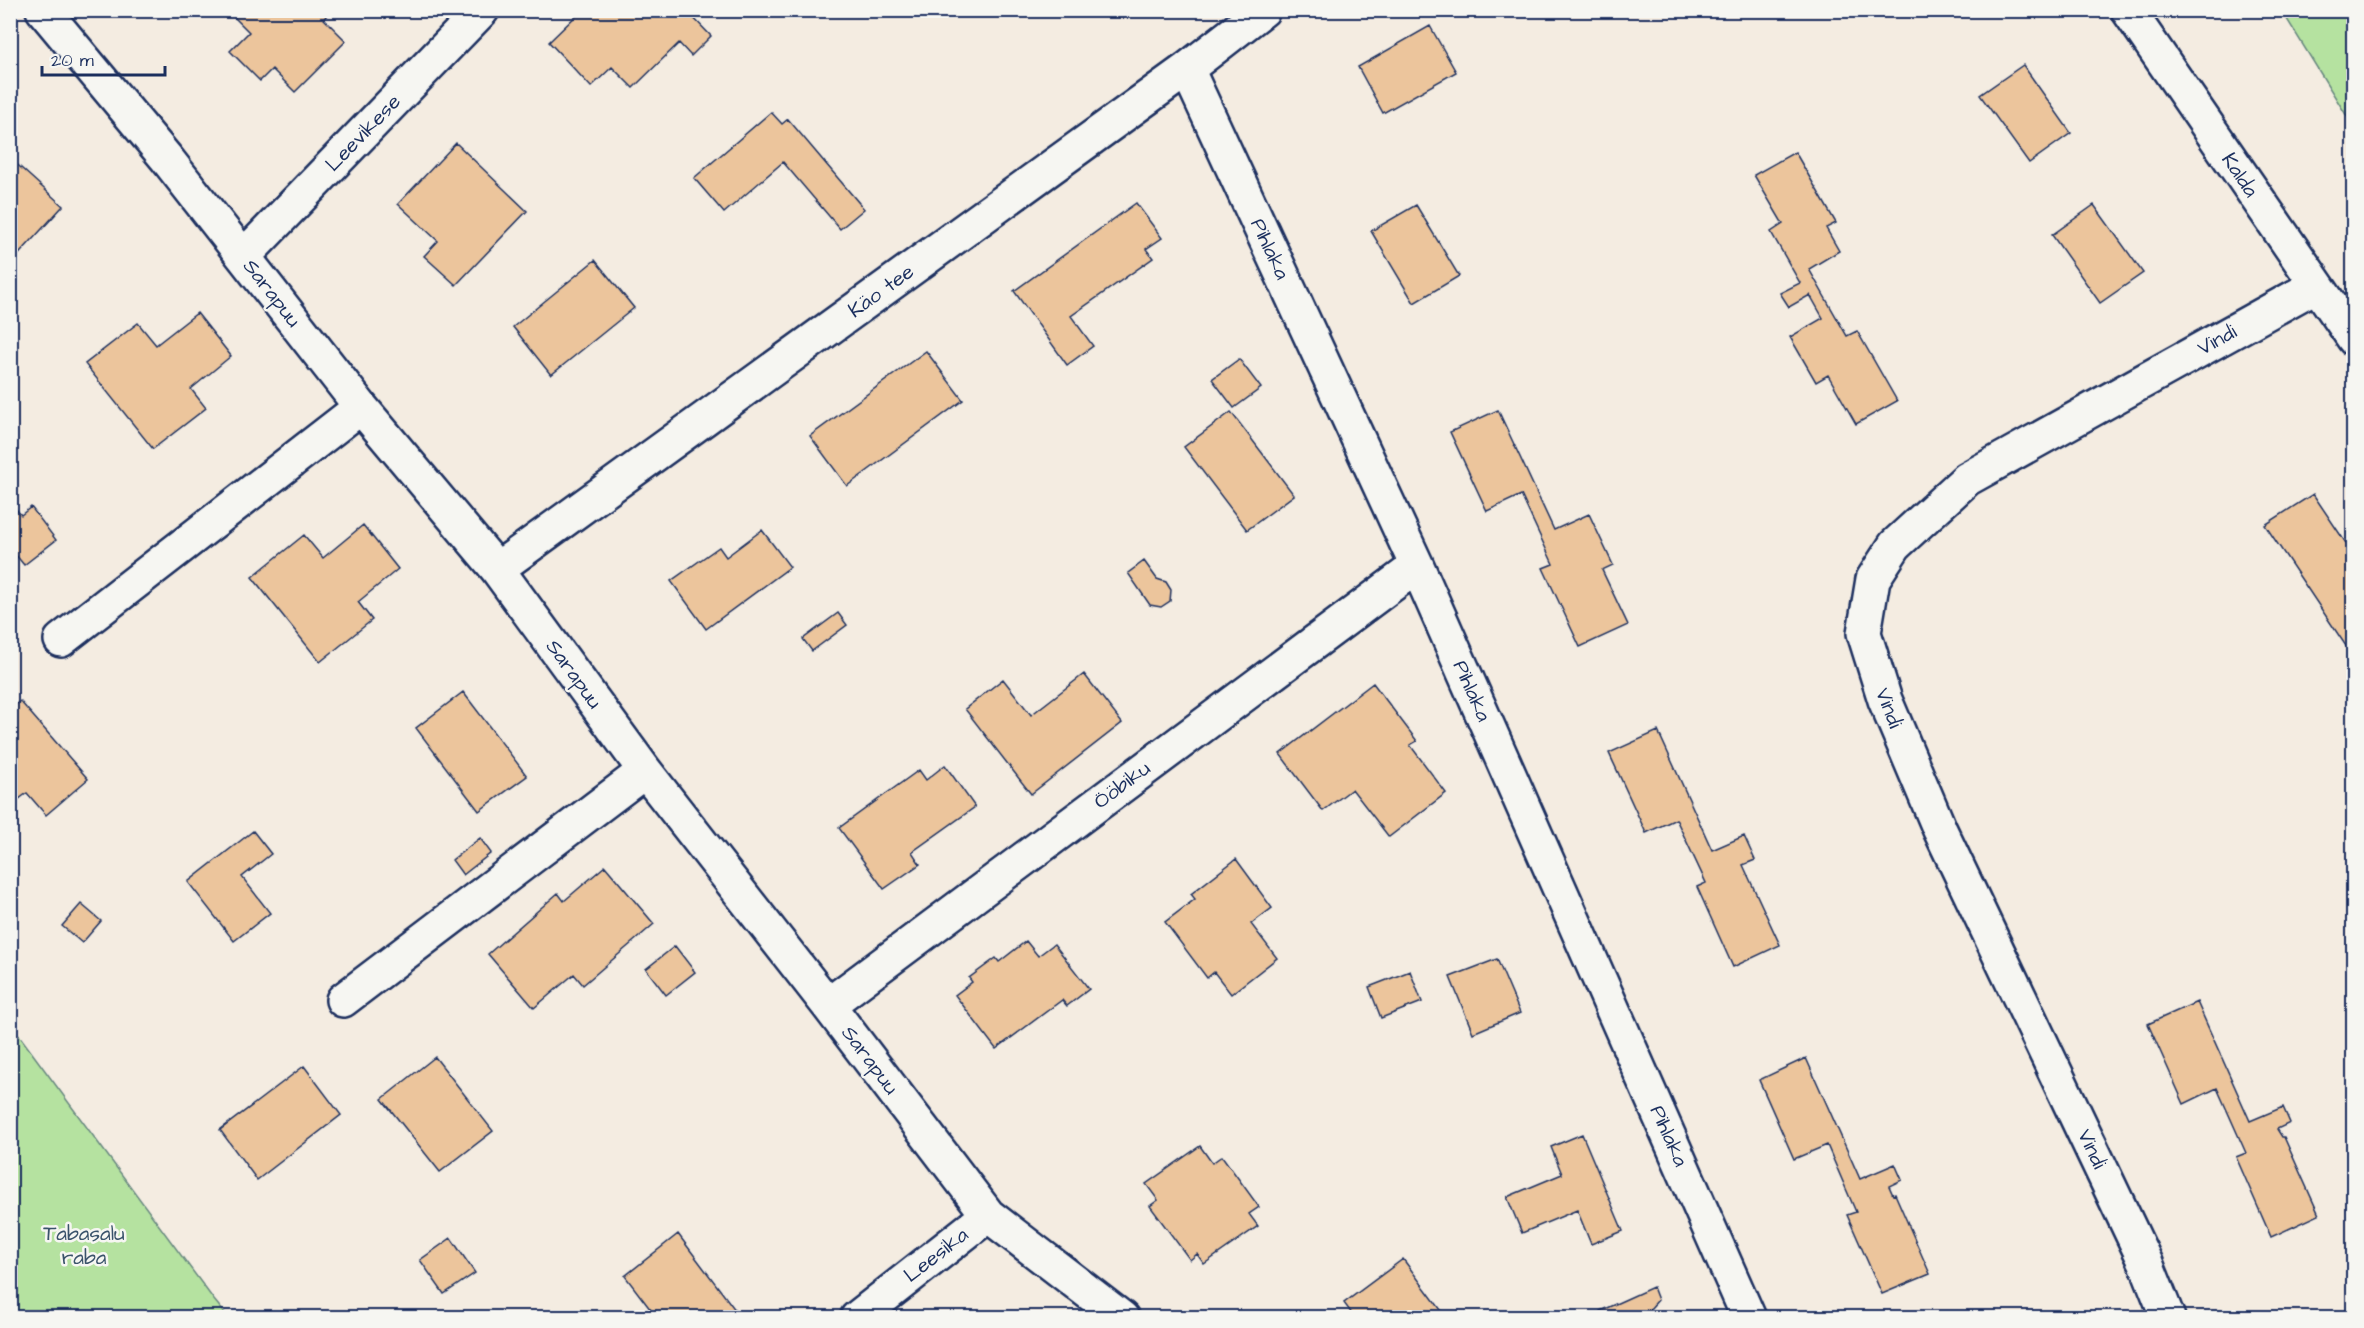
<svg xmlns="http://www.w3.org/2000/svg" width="2364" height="1328" viewBox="0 0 2364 1328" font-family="'Architects Daughter',sans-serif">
<rect width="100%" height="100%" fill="#f4ece1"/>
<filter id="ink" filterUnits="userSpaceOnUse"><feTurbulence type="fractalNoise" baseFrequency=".0167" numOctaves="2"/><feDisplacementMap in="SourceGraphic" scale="12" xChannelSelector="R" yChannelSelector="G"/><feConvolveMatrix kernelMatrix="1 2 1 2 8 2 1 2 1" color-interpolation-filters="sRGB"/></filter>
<g filter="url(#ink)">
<path fill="#b5e2a0" stroke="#68887f" stroke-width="1.5" d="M 2282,11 L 2353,11 L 2353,126 Z
M 10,1023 L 214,1300 L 228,1317 L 11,1317 Z"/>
<path fill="#ecc59c" stroke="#1b2f5e" stroke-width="1.5" d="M 238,10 L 330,10 L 324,19 L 346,41 L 295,92 L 272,69 L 260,81 L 230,51 L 249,32 L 233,16 Z
M 582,10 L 686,10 L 711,36 L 691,56 L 679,43 L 633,88 L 612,67 L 591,87 L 549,42 Z
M 1430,26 L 1456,72 L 1383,113 L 1358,67 Z
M 2023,65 L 2071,133 L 2029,163 L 1980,95 Z
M 771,112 L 782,124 L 788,119 L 864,209 L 840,229 L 783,162 L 724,213 L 694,178 Z
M 456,143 L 527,211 L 456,285 L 424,256 L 438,241 L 398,204 Z
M 1795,152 L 1836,223 L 1826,228 L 1839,251 L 1809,269 L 1847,336 L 1857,331 L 1897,401 L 1856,424 L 1828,375 L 1816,382 L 1790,337 L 1823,318 L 1810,295 L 1789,307 L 1780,293 L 1800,283 L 1771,232 L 1783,224 L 1754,175 Z
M 10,158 L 63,206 L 10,264 Z
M 1136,203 L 1162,238 L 1146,249 L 1153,258 L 1071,316 L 1093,346 L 1067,365 L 1014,291 Z
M 1416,205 L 1459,276 L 1414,303 L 1371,231 Z
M 2094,205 L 2143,273 L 2100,303 L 2052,235 Z
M 595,260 L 634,308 L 551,375 L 513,327 Z
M 197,313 L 231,356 L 191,389 L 206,408 L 153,449 L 85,364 L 138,323 L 156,345 Z
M 926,351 L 963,400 L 847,486 L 810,436 Z
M 1239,359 L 1261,388 L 1234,408 L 1212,379 Z
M 1498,410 L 1554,530 L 1589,514 L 1613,565 L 1602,570 L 1628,625 L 1580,647 L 1543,568 L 1553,564 L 1521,495 L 1487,511 L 1450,432 Z
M 1231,412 L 1294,495 L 1247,530 L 1184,447 Z
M 2313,494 L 2354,555 L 2354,658 L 2265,525 Z
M 10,502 L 21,515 L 31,507 L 56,540 L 24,565 L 10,548 Z
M 363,525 L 398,569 L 358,602 L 372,620 L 320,662 L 252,577 L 304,535 L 323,558 Z
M 762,530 L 790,567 L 706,629 L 671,581 L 719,547 L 726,557 Z
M 1144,561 L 1157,579 L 1166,582 L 1171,590 L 1170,601 L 1161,607 L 1150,605 L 1128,573 Z
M 838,613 L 847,625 L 812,651 L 803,639 Z
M 1084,674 L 1122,723 L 1031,794 L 965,709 L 1003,679 L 1031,715 Z
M 1373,683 L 1417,741 L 1410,745 L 1446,793 L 1389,837 L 1352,789 L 1323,811 L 1280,754 Z
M 463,692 L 527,776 L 479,811 L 416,728 Z
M 20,701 L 88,779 L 46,815 L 27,793 L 10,806 L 10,709 Z
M 1658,731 L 1712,850 L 1744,836 L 1755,860 L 1743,865 L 1780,945 L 1733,967 L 1697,887 L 1706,883 L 1676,819 L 1646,833 L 1609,753 Z
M 945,765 L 975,807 L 912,852 L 920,864 L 884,889 L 839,828 L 919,770 L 926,780 Z
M 253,831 L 271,854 L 242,877 L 270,913 L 234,941 L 188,882 Z
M 480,838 L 491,853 L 463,875 L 452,860 Z
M 1236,859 L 1272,908 L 1251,924 L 1277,958 L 1231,994 L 1214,972 L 1207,978 L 1165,922 L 1195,899 L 1191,894 Z
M 605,866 L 654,924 L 583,985 L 574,974 L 534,1008 L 488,954 L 558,893 L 564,901 Z
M 81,904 L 101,921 L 82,943 L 62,926 Z
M 1026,941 L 1038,956 L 1054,944 L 1089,989 L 1067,1006 L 1062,1000 L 996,1049 L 955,995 L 972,982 L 969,978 L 996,958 L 999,962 Z
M 675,946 L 695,972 L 666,995 L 646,969 Z
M 1497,959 L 1520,1013 L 1473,1033 L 1450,977 Z
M 1410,971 L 1422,1002 L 1381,1018 L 1369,987 Z
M 2197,1002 L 2250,1121 L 2283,1107 L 2290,1123 L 2277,1129 L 2282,1137 L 2284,1137 L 2319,1215 L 2271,1237 L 2236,1157 L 2246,1153 L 2217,1088 L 2184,1104 L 2148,1024 Z
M 435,1057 L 493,1131 L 440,1172 L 382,1099 Z
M 1806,1058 L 1860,1179 L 1895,1164 L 1902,1180 L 1889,1186 L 1893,1195 L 1895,1194 L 1930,1274 L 1882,1294 L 1847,1215 L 1856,1212 L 1827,1145 L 1794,1159 L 1759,1080 Z
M 304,1066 L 341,1115 L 257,1180 L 220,1130 Z
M 1582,1134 L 1623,1231 L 1591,1244 L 1577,1210 L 1522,1233 L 1507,1197 L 1562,1174 L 1551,1147 Z
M 1200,1146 L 1212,1163 L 1222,1156 L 1259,1207 L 1249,1214 L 1258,1226 L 1204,1264 L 1197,1254 L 1190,1260 L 1150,1206 L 1158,1200 L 1146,1184 Z
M 678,1234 L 736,1311 L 727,1318 L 657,1318 L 625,1276 Z
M 451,1238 L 475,1273 L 444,1294 L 420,1260 Z
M 1403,1259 L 1447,1318 L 1355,1318 L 1344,1303 Z
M 1653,1287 L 1658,1300 L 1642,1318 L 1602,1318 L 1600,1311 Z"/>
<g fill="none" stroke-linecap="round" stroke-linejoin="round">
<g stroke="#1b2f5e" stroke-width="38">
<path id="minor" d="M 43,10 L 167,159 L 361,407 L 497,569 L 645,771 L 828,1005 L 988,1215 L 1122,1318
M 2128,10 L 2354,339
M 1187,69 L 1417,566 L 1749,1318
M 244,256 L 482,10
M 497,569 L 1187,69 L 1263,10
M 61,640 L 361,407
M 343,1000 L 645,771
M 828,1005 L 1417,566
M 857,1318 L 988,1215
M 2168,1318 L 2146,1263 L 1940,830 L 1885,700 L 1864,633 L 1873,579 L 1895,545 L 1967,479 L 2315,286"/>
</g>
<use href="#minor" stroke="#f6f6f2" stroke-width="33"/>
</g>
</g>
<g text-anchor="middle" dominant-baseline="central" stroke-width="5" stroke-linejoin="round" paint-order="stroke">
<g font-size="21" fill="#1b2f5e" stroke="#f6f6f2">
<text transform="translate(363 133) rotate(-46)">Leevikese</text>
<text transform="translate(2240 175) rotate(56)">Kalda</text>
<text transform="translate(1270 249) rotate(65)">Pihlaka</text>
<text transform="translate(881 291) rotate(-36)">Käo tee</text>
<text transform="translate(272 293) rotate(52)">Sarapuu</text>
<text transform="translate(2217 340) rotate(-29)">Vindi</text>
<text transform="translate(574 674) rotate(54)">Sarapuu</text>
<text transform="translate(1472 691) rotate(66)">Pihlaka</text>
<text transform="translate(1889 708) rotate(69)">Vindi</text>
<text transform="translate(1122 785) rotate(-37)">Ööbiku</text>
<text transform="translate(870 1060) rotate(53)">Sarapuu</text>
<text transform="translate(1669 1136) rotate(66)">Pihlaka</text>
<text transform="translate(2092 1149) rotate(65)">Vindi</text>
<text transform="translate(936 1255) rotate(-38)">Leesika</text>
</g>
<g font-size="21" fill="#3a536b" stroke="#f6f6f2">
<text x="84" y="1233">Tabasalu<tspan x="84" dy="24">raba</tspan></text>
</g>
</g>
<rect width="2364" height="1328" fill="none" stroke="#f6f6f2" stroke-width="36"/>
<rect x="18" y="18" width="2328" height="1292" fill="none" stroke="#1b2f5e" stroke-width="2" filter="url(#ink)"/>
<path d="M42 66v9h123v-9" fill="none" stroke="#1b2f5e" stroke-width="3"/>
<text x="51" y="66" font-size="18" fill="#1b2f5e" stroke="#f6f6f2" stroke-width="4.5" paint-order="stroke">20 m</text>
</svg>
